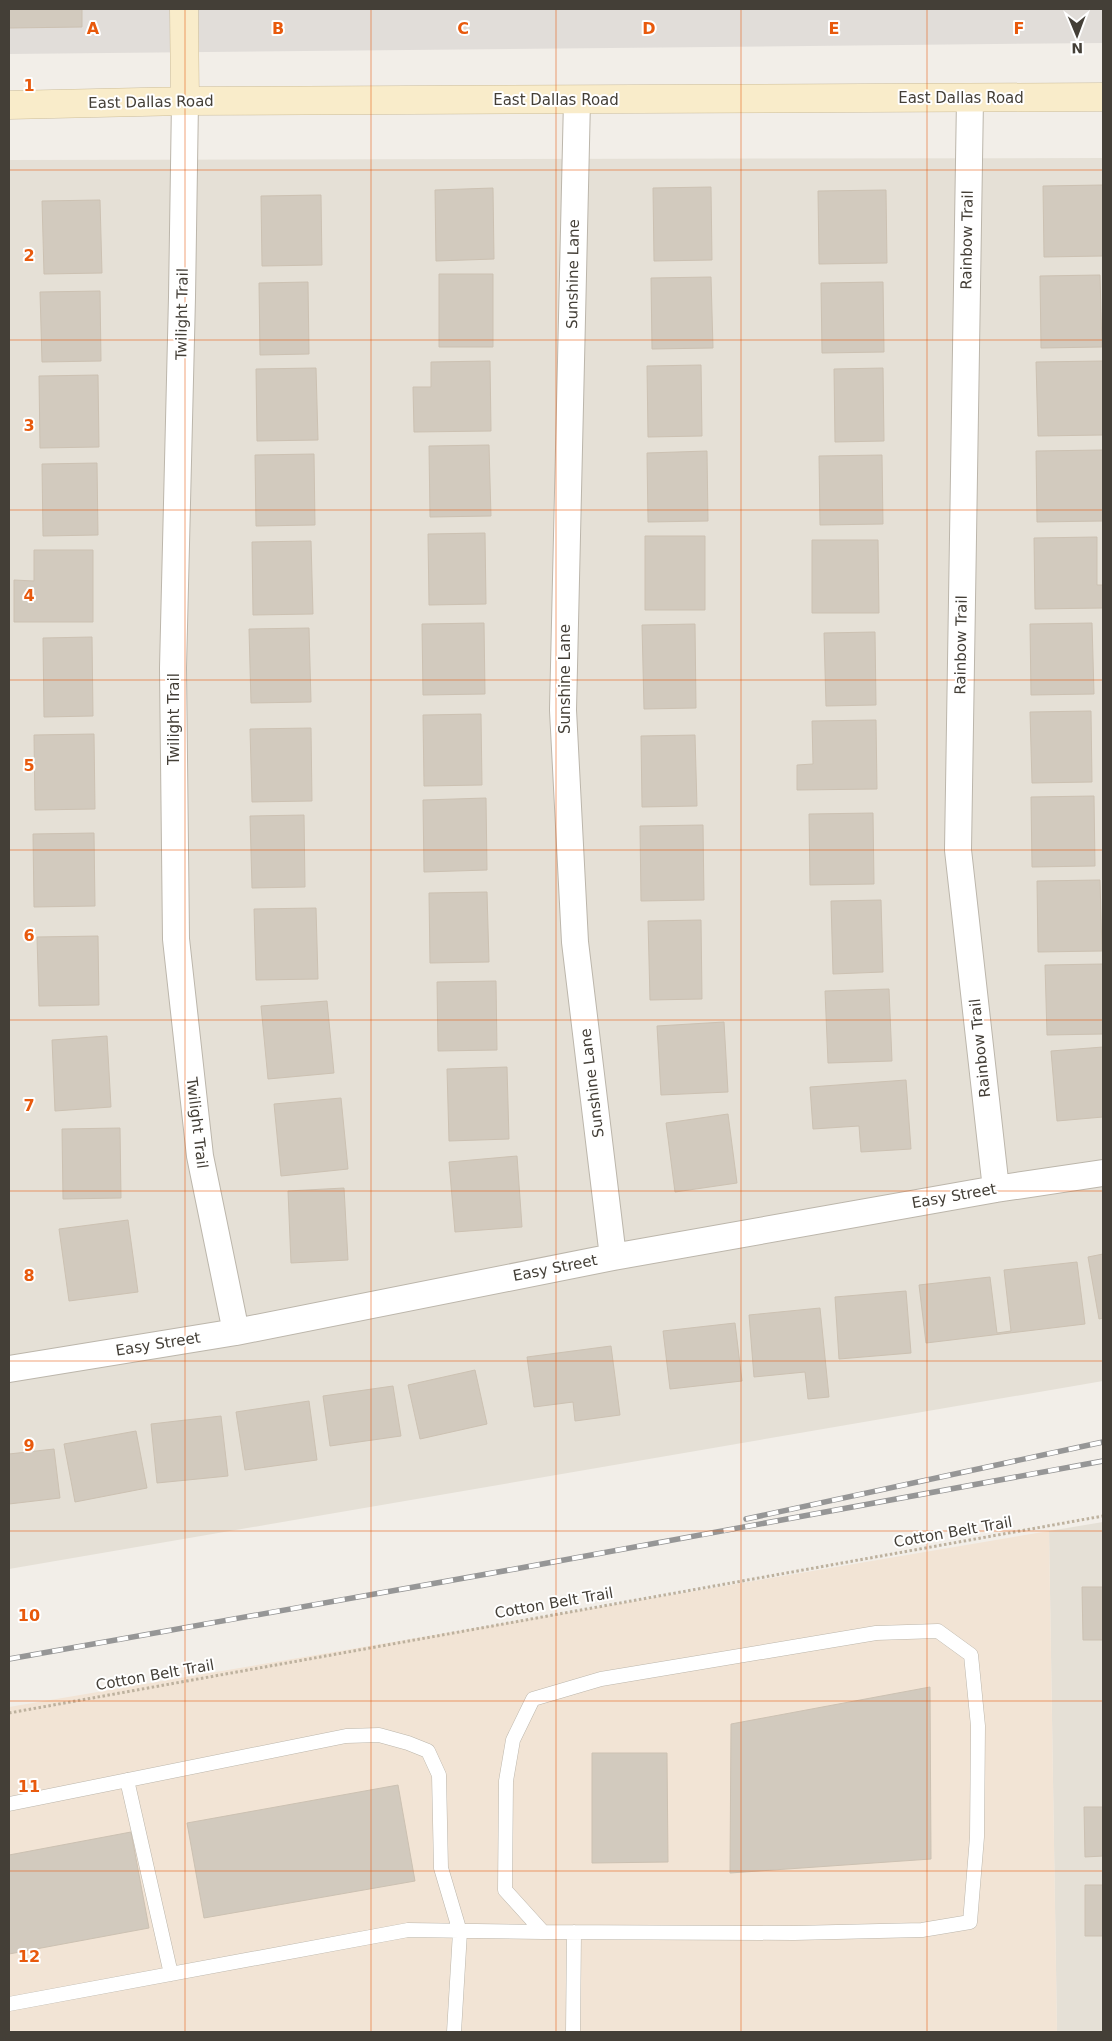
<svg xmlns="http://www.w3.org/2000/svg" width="1112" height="2041" viewBox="0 0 1112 2041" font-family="'DejaVu Sans',sans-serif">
<rect width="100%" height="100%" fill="#f2eee8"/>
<path fill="#e5e0d6" d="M 1103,158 L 1103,1381 L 9,1569 L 9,160 Z
M 1103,1522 L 1103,2032 L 1057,2032 L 1049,1531 Z"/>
<path fill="#f2e4d5" d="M 1049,1531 L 1057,2032 L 9,2032 L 9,1707 Z"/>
<path fill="#e1ddd9" d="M 9,9 L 1103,9 L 1103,43 L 9,54 Z"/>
<path fill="#d2cabe" stroke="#ccc1b2" d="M 9,9 L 82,9 L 82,27 L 9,28 Z
M 1103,185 L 1103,256 L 1044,257 L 1043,186 Z
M 711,187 L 712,260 L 654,261 L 653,188 Z
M 493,188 L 494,259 L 436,261 L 435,190 Z
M 886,190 L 887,263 L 819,264 L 818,191 Z
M 321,195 L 322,265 L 262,266 L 261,196 Z
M 100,200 L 102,273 L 44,274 L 42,201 Z
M 439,274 L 493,274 L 493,347 L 439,347 Z
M 1100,275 L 1102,347 L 1041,348 L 1040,276 Z
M 711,277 L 713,348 L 652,349 L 651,278 Z
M 308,282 L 309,354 L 260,355 L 259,283 Z
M 883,282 L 884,352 L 822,353 L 821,283 Z
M 100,291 L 101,361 L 42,362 L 40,292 Z
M 490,361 L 491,431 L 414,432 L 413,387 L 431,387 L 431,362 Z
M 1103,361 L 1103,435 L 1038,436 L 1036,362 Z
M 701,365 L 702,436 L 648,437 L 647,366 Z
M 316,368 L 318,440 L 257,441 L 256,369 Z
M 883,368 L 884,441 L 835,442 L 834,369 Z
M 98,375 L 99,447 L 40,448 L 39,376 Z
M 489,445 L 491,516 L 430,517 L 429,446 Z
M 1103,450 L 1103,521 L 1037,522 L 1036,451 Z
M 707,451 L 708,521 L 648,522 L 647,453 Z
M 314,454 L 315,525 L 256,526 L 255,455 Z
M 882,455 L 883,524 L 820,525 L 819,456 Z
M 97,463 L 98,535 L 43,536 L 42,464 Z
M 485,533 L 486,604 L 429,605 L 428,534 Z
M 645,536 L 705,536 L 705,610 L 645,610 Z
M 1097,537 L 1097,585 L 1103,585 L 1103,608 L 1035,609 L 1034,538 Z
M 812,540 L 878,540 L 879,613 L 812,613 Z
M 311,541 L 313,614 L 253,615 L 252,542 Z
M 34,550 L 93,550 L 93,622 L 14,622 L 14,580 L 34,581 Z
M 484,623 L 485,694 L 423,695 L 422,624 Z
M 1092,623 L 1094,694 L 1031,695 L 1030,624 Z
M 695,624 L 696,708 L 644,709 L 642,625 Z
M 309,628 L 311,702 L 251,703 L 249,629 Z
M 875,632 L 876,705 L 826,706 L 824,633 Z
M 92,637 L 93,716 L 44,717 L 43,638 Z
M 1091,711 L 1092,782 L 1032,783 L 1030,712 Z
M 481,714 L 482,785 L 424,786 L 423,715 Z
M 876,720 L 877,789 L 797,790 L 797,765 L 813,764 L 812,721 Z
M 311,728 L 312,801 L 252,802 L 250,729 Z
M 94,734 L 95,809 L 35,810 L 34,735 Z
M 695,735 L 697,806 L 642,807 L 641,736 Z
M 1094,796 L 1095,866 L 1032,867 L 1031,797 Z
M 486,798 L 487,870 L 424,872 L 423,800 Z
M 873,813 L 874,884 L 810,885 L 809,814 Z
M 304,815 L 305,887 L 252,888 L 250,816 Z
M 703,825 L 704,900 L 641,901 L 640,826 Z
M 94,833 L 95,906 L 34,907 L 33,834 Z
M 1100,880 L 1102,951 L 1038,952 L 1037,881 Z
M 487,892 L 489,962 L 430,963 L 429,893 Z
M 881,900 L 883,972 L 833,974 L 831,901 Z
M 316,908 L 318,979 L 256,980 L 254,909 Z
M 701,920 L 702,999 L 650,1000 L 648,921 Z
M 98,936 L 99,1005 L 39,1006 L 37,937 Z
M 1103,964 L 1103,1034 L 1047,1035 L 1045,965 Z
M 496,981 L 497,1050 L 438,1051 L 437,982 Z
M 889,989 L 892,1061 L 828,1063 L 825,991 Z
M 327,1001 L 334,1073 L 268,1079 L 261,1006 Z
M 724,1022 L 728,1092 L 661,1095 L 657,1026 Z
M 107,1036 L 111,1107 L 55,1111 L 52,1040 Z
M 1103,1047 L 1103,1117 L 1057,1121 L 1051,1051 Z
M 507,1067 L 509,1139 L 449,1141 L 447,1069 Z
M 906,1080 L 911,1149 L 861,1152 L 859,1126 L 813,1129 L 810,1087 Z
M 341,1098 L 348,1169 L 281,1176 L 274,1104 Z
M 728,1114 L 737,1183 L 675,1192 L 666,1123 Z
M 120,1128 L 121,1198 L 63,1199 L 62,1129 Z
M 517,1156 L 522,1227 L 455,1232 L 449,1162 Z
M 344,1188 L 348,1260 L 291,1263 L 288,1191 Z
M 128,1220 L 138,1292 L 69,1301 L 59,1229 Z
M 1103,1254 L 1103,1318 L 1099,1319 L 1088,1257 Z
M 1077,1262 L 1085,1324 L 926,1343 L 919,1285 L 990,1277 L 997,1333 L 1011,1331 L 1004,1270 Z
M 906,1291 L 911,1353 L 839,1359 L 835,1297 Z
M 820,1308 L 829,1397 L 808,1399 L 805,1372 L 754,1377 L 749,1315 Z
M 735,1323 L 742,1381 L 670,1389 L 663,1331 Z
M 611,1346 L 620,1415 L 575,1421 L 573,1402 L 534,1407 L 527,1357 Z
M 475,1370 L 487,1424 L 420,1439 L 408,1385 Z
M 393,1386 L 401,1436 L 330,1446 L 323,1396 Z
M 309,1401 L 317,1460 L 245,1470 L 236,1412 Z
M 221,1416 L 228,1476 L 157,1483 L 151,1424 Z
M 136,1431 L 147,1488 L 75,1502 L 64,1444 Z
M 54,1449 L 60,1498 L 9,1504 L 9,1454 Z
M 1082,1587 L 1103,1587 L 1103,1640 L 1083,1640 Z
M 930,1687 L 931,1859 L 730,1873 L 731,1724 Z
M 592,1753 L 667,1753 L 668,1862 L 592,1863 Z
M 398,1785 L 415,1881 L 204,1918 L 187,1823 Z
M 1084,1807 L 1103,1807 L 1103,1856 L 1085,1857 Z
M 131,1832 L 149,1928 L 9,1954 L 9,1855 Z
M 1085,1885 L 1103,1885 L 1103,1936 L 1085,1936 Z"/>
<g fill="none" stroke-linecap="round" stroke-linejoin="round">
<g stroke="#bcb6ab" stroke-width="15">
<path id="lane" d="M 938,1631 L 971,1655 L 978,1726 L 977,1837 L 970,1922 L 922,1930 L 794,1933 L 543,1932 L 505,1890 L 506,1781 L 513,1740 L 533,1699 L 601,1679 L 876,1633 Z
M 127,1780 L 171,1974
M 9,1804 L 346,1736 L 379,1735 L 408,1743 L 428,1751 L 439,1775 L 441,1868 L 460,1932 L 454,2032
M 9,2004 L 408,1930 L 543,1932
M 573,2032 L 574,1932"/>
</g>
<g stroke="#bcb6ab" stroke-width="28">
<path id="street" d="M 970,99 L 958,850 L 996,1189
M 577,100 L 563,710 L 575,942 L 613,1257
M 185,101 L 182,297 L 173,668 L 176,939 L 200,1156 L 236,1332
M 9,1369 L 236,1332 L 613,1257 L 996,1189 L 1103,1173"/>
</g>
<g stroke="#cdbe9b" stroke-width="29">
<path id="secondary" d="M 184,9 L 185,101
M 9,105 L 185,101 L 1103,97"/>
</g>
<path stroke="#bdb19e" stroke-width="3" stroke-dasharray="2.5 2.5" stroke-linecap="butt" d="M 9,1713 L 1103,1516"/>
<use href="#lane" stroke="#fff" stroke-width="14"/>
<use href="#street" stroke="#fff" stroke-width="26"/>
<use href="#secondary" stroke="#f9ecca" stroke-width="28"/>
<g stroke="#969696" stroke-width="5.5">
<path id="rail" d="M 746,1519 L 1103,1442
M 9,1659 L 515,1569 L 1103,1461"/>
</g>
<use href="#rail" stroke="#fff" stroke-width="4" stroke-dasharray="11" stroke-linecap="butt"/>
</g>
<path fill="none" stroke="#e8590c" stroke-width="1" stroke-opacity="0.55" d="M 185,9 L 185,2032M 371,9 L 371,2032M 556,9 L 556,2032M 741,9 L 741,2032M 927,9 L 927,2032M 9,170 L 1103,170M 9,340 L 1103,340M 9,510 L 1103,510M 9,680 L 1103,680M 9,850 L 1103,850M 9,1020 L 1103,1020M 9,1191 L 1103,1191M 9,1361 L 1103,1361M 9,1531 L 1103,1531M 9,1701 L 1103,1701M 9,1871 L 1103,1871"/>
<g text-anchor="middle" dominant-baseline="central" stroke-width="4" stroke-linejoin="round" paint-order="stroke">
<g font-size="15" fill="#443f37" stroke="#fff">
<text x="961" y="98">East Dallas Road</text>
<text x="556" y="100">East Dallas Road</text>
<text transform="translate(151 102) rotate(-1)">East Dallas Road</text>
<text transform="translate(967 240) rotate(-89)">Rainbow Trail</text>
<text transform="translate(573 274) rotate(-89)">Sunshine Lane</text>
<text transform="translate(182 314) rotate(-89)">Twilight Trail</text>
<text transform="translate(961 645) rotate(-89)">Rainbow Trail</text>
<text transform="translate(565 679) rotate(-90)">Sunshine Lane</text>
<text transform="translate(174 719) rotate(-90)">Twilight Trail</text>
<text transform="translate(980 1048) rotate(-96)">Rainbow Trail</text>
<text transform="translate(592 1083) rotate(-97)">Sunshine Lane</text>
<text transform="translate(197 1123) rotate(83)">Twilight Trail</text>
<text transform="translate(954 1196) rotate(-10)">Easy Street</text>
<text transform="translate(555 1268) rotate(-11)">Easy Street</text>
<text transform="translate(158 1344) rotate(-9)">Easy Street</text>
<text transform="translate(953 1532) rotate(-10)">Cotton Belt Trail</text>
<text transform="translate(554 1603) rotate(-10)">Cotton Belt Trail</text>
<text transform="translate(155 1675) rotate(-10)">Cotton Belt Trail</text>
</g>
</g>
<g font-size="16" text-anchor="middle" font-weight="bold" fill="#e8590c" stroke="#fff" stroke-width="4" stroke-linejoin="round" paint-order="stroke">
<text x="93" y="34">A</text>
<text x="278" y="34">B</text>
<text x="463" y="34">C</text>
<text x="649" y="34">D</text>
<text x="834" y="34">E</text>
<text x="1019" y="34">F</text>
<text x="29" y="91">1</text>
<text x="29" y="261">2</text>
<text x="29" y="431">3</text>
<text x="29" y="601">4</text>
<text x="29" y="771">5</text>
<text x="29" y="941">6</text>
<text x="29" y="1111">7</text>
<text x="29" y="1281">8</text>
<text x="29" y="1451">9</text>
<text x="29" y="1621">10</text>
<text x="29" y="1792">11</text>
<text x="29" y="1962">12</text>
</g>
<rect width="1112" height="2041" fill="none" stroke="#443f37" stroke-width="20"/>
<g transform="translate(1077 35) rotate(179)" stroke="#ffffff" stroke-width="4" paint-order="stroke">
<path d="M0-4L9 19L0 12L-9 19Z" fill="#443f37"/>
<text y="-8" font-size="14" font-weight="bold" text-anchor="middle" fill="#443f37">N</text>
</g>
</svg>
